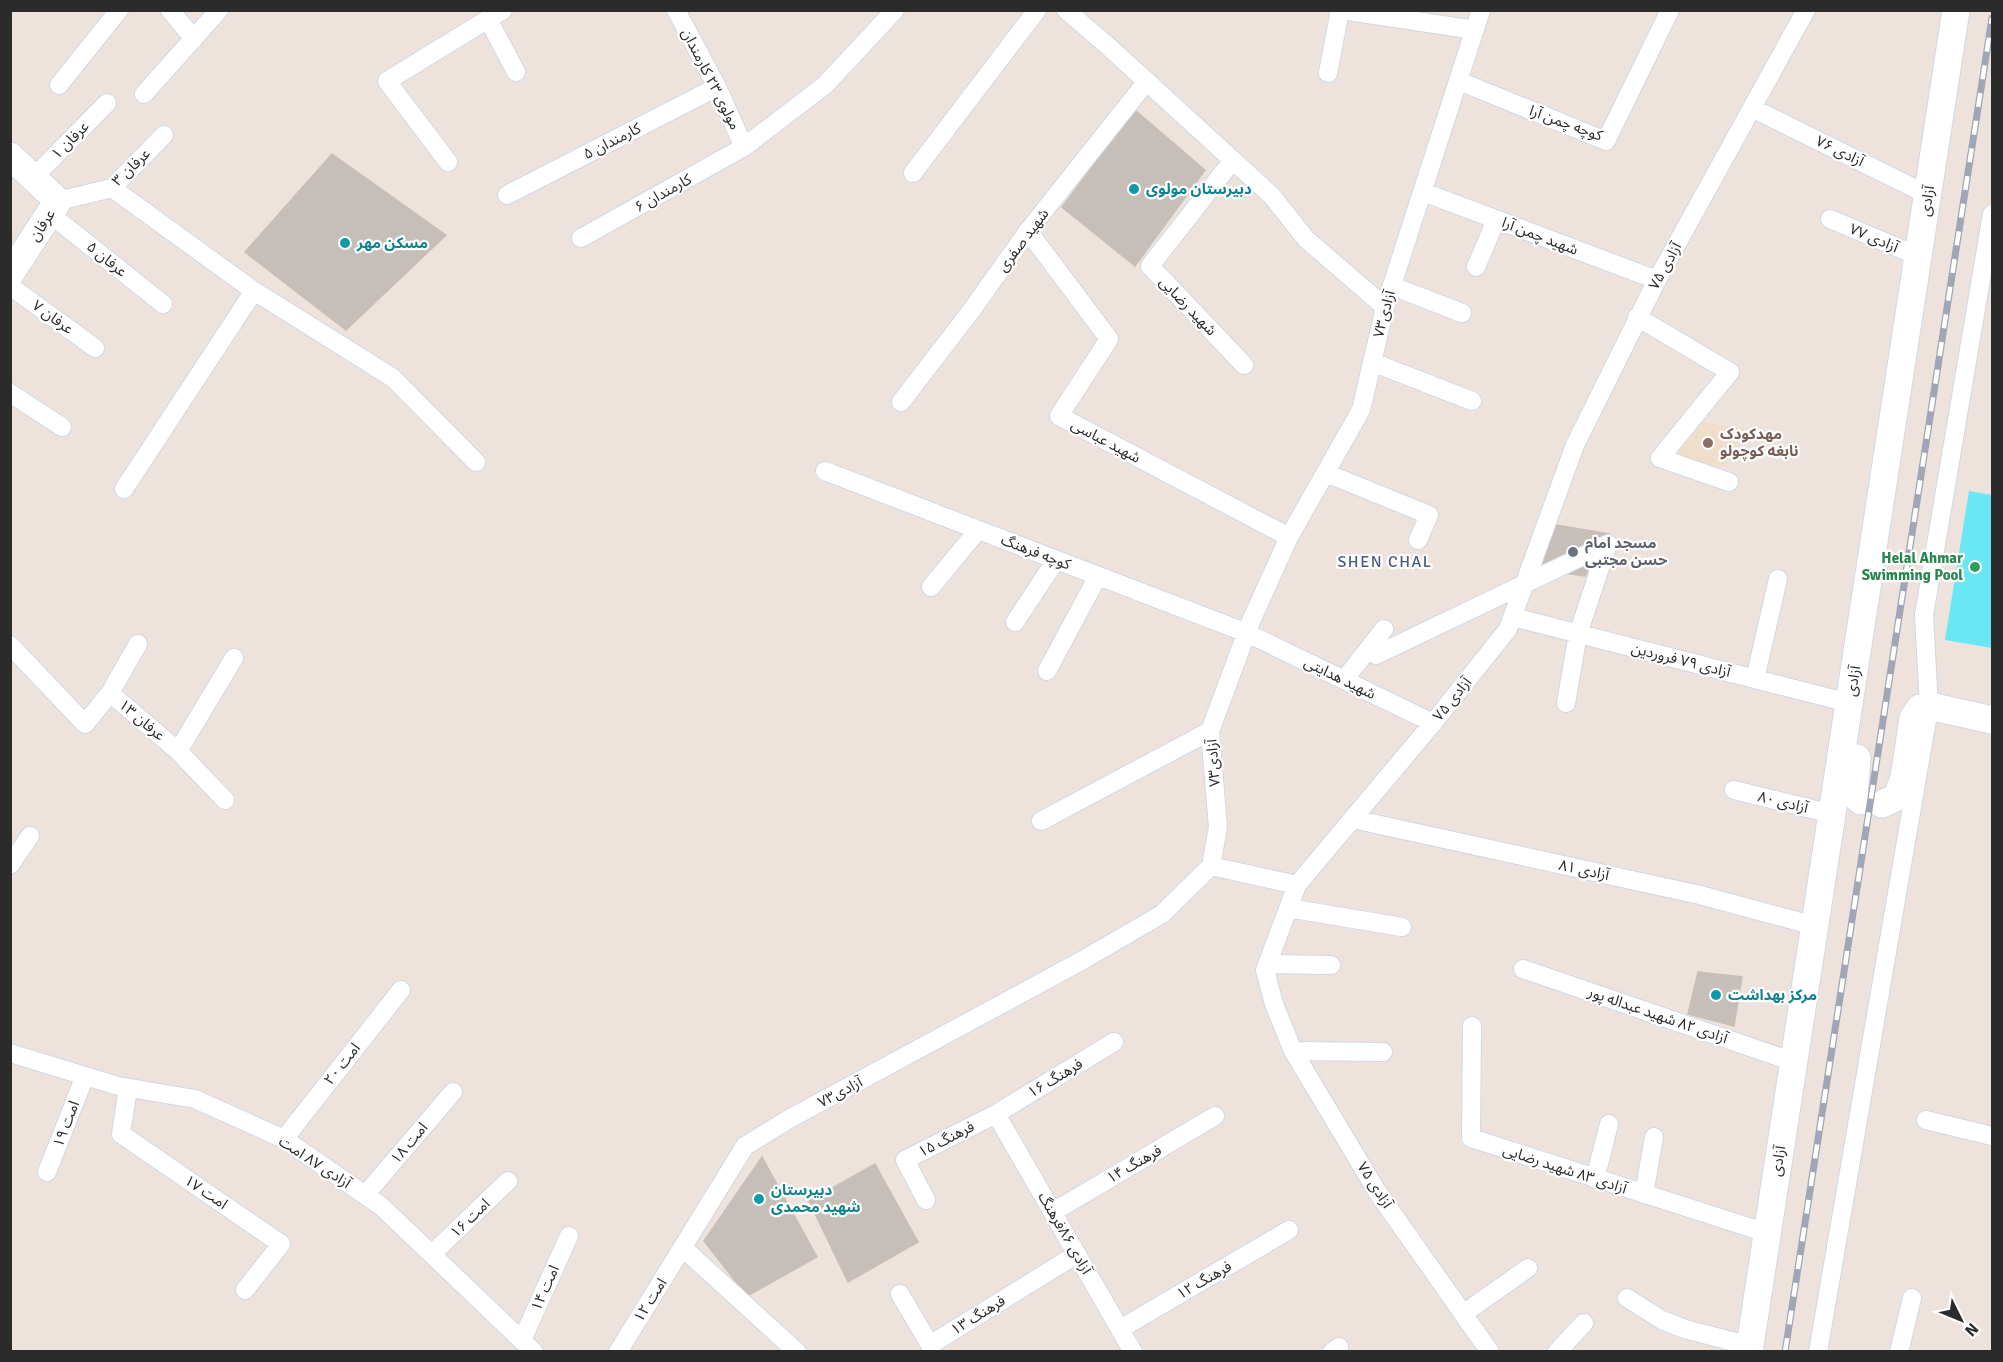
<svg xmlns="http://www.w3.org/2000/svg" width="2003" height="1362" viewBox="0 0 2003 1362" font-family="Signika,'Noto Sans Arabic',sans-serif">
<rect width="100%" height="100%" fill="#ede3dc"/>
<path fill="#f0decb" d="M 1698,422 L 1745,428 L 1724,467 L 1668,457 Z"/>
<path fill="#6ae7f4" d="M 1969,491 L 1992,495 L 1992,648 L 1945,640 Z"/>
<path fill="#c6beb8" stroke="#c9bfb6" stroke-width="1.5" d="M 1135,110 L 1205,170 L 1135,266 L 1062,207 Z
M 332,154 L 446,235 L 346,330 L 245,252 Z
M 1556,525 L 1610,534 L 1585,576 L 1541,570 Z
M 1698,972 L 1742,977 L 1734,1026 L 1688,1014 Z
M 762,1157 L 817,1257 L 747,1296 L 704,1241 Z
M 875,1164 L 918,1242 L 848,1282 L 809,1201 Z"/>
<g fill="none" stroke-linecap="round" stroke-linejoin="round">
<g stroke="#d1d8e4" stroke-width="20">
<path id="street" d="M 170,10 L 194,39
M 676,10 L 717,87 L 744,147
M 1066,10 L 1109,47 L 1272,196 L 1306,239 L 1385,307
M 1342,10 L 1475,30
M 488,19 L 516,72
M 1328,73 L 1340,10
M 1459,81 L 1606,141 L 1670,10
M 59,85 L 119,10
M 144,94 L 219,10
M 1752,108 L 1928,195
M 1233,160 L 1150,266 L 1244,365
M 448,162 L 387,81 L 503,10
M 913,173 L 1037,10
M 33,178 L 107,103
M 112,188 L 254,291 L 393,378 L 476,462
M 1423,192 L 1657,280
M 507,195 L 717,87
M 58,201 L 112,188 L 164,135
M 50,214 L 163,304
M 1830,219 L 1918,256
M 1028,231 L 1109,339 L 1059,416 L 1289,537
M 581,238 L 744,147 L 825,85 L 895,10
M 1476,267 L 1496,220
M 10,286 L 95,348
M 1392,286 L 1462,313
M 1637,317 L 1730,372 L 1660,458 L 1729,482
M 1372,362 L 1472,401
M 10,393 L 62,427
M 901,402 L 971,311 L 1028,231 L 1147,81
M 825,471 L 1247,633 L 1433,723
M 1326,473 L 1429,515 L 1418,540
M 124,489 L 254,291
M 931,587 L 978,530
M 1513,617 L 1849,703
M 1015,622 L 1056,560
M 10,645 L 85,724 L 110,693 L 178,751 L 234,658
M 1376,655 L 1608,544 L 1578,634 L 1566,703
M 1047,671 L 1098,576
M 1755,679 L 1778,579
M 1344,680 L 1384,629
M 110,693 L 138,644
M 178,751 L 225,800
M 1734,790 L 1832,814
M 1353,819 L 1700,895 L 1815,926
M 1041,821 L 1210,731
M 10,865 L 30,836
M 1211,866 L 1297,885
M 1288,908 L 1402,927
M 1267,964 L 1331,965
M 1523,969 L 1794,1062
M 1472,1026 L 1471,1138 L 1767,1233
M 1293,1051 L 1383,1052
M 10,1053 L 118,1086 L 195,1099 L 284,1139 L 381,1206 L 534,1352
M 128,1088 L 121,1134 L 281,1244 L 245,1290
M 996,1114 L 1133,1352
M 1926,1120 L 1992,1136
M 284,1139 L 401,990
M 47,1172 L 85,1076
M 1595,1179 L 1609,1124
M 1644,1194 L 1654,1137
M 365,1195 L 453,1092
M 926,1200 L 905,1160 L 996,1114 L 1114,1042
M 1053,1212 L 1215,1116
M 683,1248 L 797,1352
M 432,1254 L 508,1181
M 900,1294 L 930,1345 L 1077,1254
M 1627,1298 L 1662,1320 L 1685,1329 L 1750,1346
M 1463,1314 L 1528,1268
M 1120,1329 L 1289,1230
M 522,1340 L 569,1236
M 618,1352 L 745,1146 L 789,1119 L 1083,960 L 1162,914 L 1211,866 L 1218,827 L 1210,731 L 1251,621 L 1289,537 L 1361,410 L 1385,307 L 1481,10
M 1332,1352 L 1339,1347
M 1490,1352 L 1378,1193 L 1293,1051 L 1274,1004 L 1265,970 L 1297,885 L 1433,723 L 1508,629 L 1575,445 L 1657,280 L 1806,10
M 1557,1352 L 1584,1323
M 1818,1352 L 1929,708 L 1924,615 L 1992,214
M 1899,1352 L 1912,1298"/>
</g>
<g stroke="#d1d8e4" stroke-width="29">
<path id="secondary" d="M 10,156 L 58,201 L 10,274
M 1857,758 L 1854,795 L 1861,801
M 1882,804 L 1897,797 L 1904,778 L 1913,718 L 1920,708 L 1934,707 L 1992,720
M 1749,1352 L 1956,10"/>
</g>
<use href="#street" stroke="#fff" stroke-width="18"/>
<use href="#secondary" stroke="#fff" stroke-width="27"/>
<g stroke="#9fa6b6" stroke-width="7">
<path id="rail" d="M 1785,1352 L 1992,18"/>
</g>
<use href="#rail" stroke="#fff" stroke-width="4.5" stroke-dasharray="14" stroke-linecap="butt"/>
</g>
<g fill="#0f9aa8" stroke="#fff" stroke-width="2">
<circle cx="1134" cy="189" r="6"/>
<circle cx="345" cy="243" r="6"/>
<circle cx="1716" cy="995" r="6"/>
<circle cx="759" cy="1199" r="6"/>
</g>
<circle fill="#8d6e63" stroke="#fff" stroke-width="2" cx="1708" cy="443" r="6"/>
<circle fill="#6b7280" stroke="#fff" stroke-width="2" cx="1573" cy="552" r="6"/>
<circle fill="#2e9e5b" stroke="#fff" stroke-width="2" cx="1975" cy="567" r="6"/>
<g text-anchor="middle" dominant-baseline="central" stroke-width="4.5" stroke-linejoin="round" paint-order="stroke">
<g font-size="15" fill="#2b2b2b" stroke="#fff">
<text transform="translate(711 79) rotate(63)">مولوی ۲۳ کارمندان</text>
<text transform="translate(1566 123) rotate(20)">کوچه چمن آرا</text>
<text transform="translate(70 140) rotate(-45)">عرفان ۱</text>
<text transform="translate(612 141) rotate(-27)">کارمندان ۵</text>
<text transform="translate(1840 151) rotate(26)">آزادی ۷۶</text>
<text transform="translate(131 167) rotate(-44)">عرفان ۳</text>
<text transform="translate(663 193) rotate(-29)">کارمندان ۶</text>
<text transform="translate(1927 201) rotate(-81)">آزادی</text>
<text transform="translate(42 225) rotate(-57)">عرفان</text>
<text transform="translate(1540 236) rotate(21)">شهید چمن آرا</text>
<text transform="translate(1874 238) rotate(23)">آزادی ۷۷</text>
<text transform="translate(1023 240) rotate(-53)">شهید صفری</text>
<text transform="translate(107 259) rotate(39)">عرفان ۵</text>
<text transform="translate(1665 266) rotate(-61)">آزادی ۷۵</text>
<text transform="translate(1188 306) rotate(46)">شهید رضایی</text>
<text transform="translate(1384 314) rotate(-75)">آزادی۷۳</text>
<text transform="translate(53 317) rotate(36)">عرفان ۷</text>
<text transform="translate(1106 441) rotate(28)">شهید عباسی</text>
<text transform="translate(1036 552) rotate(21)">کوچه فرهنگ</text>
<text transform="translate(1681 660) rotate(14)">آزادی ۷۹ فروردین</text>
<text transform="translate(1340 678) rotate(26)">شهید هدایتی</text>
<text transform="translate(1853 681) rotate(-81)">آزادی</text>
<text transform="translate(1452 699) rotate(-51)">آزادی ۷۵</text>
<text transform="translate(142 720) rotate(40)">عرفان ۱۳</text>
<text transform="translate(1213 763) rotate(-94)">آزادی۷۳</text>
<text transform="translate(1783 802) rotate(14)">آزادی ۸۰</text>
<text transform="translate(1584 870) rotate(12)">آزادی ۸۱</text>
<text transform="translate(1658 1015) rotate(19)">آزادی ۸۲ شهید عبداله پور</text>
<text transform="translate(342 1064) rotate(-52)">امت ۲۰</text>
<text transform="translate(1055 1078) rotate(-31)">فرهنگ ۱۶</text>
<text transform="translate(840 1092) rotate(-28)">آزادی۷۳</text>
<text transform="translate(66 1124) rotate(-69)">امت ۱۹</text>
<text transform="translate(946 1139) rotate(-27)">فرهنگ ۱۵</text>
<text transform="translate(409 1143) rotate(-50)">امت ۱۸</text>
<text transform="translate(1778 1161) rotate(-81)">آزادی</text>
<text transform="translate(315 1162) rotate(33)">آزادی ۸۷ امت</text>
<text transform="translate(1134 1164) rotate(-30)">فرهنگ ۱۴</text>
<text transform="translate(1565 1169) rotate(18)">آزادی ۸۳ شهید رضایی</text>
<text transform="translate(1375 1185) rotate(57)">آزادی ۷۵</text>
<text transform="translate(206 1192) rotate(34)">امت ۱۷</text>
<text transform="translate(470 1218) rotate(-44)">امت ۱۶</text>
<text transform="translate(1065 1233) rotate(60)">آزادی ۸۶فرهنگ</text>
<text transform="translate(1204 1280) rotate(-30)">فرهنگ ۱۲</text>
<text transform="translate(545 1288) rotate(-66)">امت ۱۴</text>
<text transform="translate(650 1300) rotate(-58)">امت ۱۲</text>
<text transform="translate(978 1315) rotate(-32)">فرهنگ ۱۳</text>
</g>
<g font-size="15" font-weight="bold" fill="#0d838f" stroke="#fff" text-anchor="start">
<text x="1146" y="189">دبیرستان مولوی</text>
<text x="357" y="243">مسکن مهر</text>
<text x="1728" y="995">مرکز بهداشت</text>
<text x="771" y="1190">دبیرستان<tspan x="771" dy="17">شهید محمدی</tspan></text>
</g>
<g font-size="15" font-weight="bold" fill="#785e54" stroke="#fff" text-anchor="start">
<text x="1720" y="434">مهدکودک<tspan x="1720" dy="17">نابغه کوچولو</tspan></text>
</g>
<g font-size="15" font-weight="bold" fill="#5b616d" stroke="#fff" text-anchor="start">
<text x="1585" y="543">مسجد امام<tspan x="1585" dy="17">حسن مجتبی</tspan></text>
</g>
<g font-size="15" font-weight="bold" fill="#27864d" stroke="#fff" text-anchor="end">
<text x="1963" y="558">Helal Ahmar<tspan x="1963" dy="17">Swimming Pool</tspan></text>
</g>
<g font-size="16" letter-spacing="1.5" fill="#495b7e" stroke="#fff">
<text x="1385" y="562">SHEN CHAL</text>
</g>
</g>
<rect width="2003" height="1362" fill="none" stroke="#2b2b2b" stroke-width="24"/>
<g transform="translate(1961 1320) rotate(133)" stroke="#ffffff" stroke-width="4.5" paint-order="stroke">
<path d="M0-4.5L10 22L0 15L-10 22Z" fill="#2b2b2b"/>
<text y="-9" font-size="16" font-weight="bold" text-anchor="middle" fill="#2b2b2b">N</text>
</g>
</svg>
